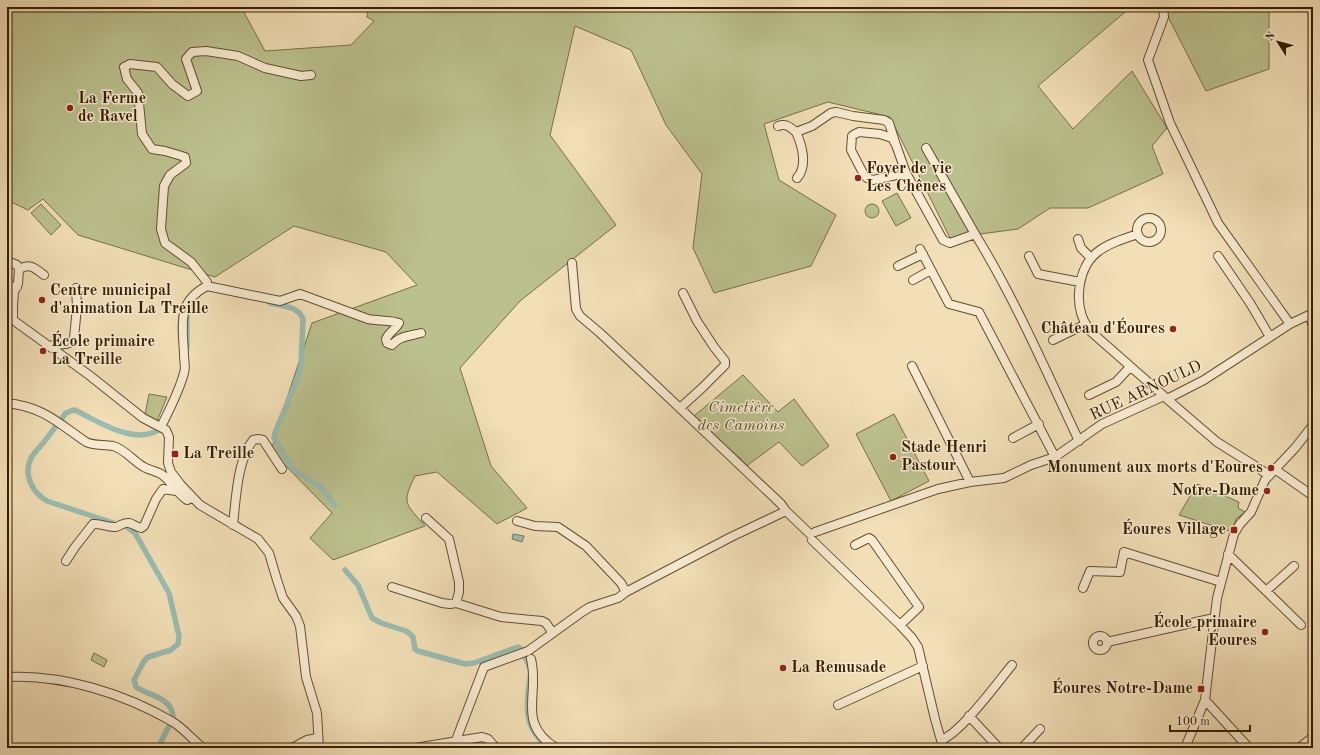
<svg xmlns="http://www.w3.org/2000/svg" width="1320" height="755" viewBox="0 0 1320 755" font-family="'Old Standard TT',serif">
<rect width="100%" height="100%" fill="#f2dfb7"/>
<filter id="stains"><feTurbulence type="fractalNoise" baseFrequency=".005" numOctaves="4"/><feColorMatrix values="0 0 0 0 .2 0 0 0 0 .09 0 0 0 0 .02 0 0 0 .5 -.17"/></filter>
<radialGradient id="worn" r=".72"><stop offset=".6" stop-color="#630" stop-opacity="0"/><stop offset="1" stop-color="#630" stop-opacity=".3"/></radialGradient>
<path fill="#bbc18e" stroke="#787047" d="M 7,7 L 241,7 L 265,51 L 351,45 L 374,21 L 367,17 L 368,7 L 1131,7 L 1038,86 L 1073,129 L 1132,71 L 1167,128 L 1152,146 L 1163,174 L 1088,208 L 1050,208 L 1018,229 L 950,238 L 890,117 L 828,102 L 764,124 L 779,180 L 836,215 L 811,266 L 714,293 L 693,248 L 702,174 L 666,125 L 631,50 L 575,26 L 550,135 L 616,225 L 520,301 L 460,368 L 491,466 L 527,508 L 497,524 L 437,472 L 415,476 C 401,505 406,503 425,526 L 333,560 L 310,538 L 332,513 L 271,451 L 285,404 L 312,323 L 417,285 L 386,252 L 294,226 L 215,277 L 78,235 L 43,199 L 28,210 L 7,200 Z
M 1163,7 L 1269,7 L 1269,69 L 1206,91 Z
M 897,193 L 911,218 L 896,226 L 882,201 Z
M865 211a7 7 0 1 1 14 0a7 7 0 1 1-14 0Z
M 41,204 L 61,225 L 51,235 L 31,213 Z
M 743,375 L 778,412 L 794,399 L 829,446 L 802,466 L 779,442 L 745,467 L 741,464 L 742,461 L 740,458 L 729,452 L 730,450 L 694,416 Z
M 149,394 L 167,397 L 157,421 L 145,415 Z
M 894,414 L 929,481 L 891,501 L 856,434 Z
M 1197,484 L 1239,502 L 1238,508 L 1245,512 L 1236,519 L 1232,532 L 1179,515 Z
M 94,653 L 107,660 L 104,667 L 91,660 Z"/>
<path fill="#9bbcb1" stroke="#727d6a" d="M 513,534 L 524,536 L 522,542 L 512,539 Z"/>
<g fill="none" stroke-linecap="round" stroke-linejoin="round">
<path stroke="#9bbcb1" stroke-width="5.5" d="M 270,303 C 282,306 298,306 303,319 L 301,365 L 298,377 L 275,433 L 274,438 L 292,468 L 297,472 L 321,487 L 335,505
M 187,317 L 187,348
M 113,523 L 47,501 C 32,492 23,475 31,458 C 35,451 42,445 47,438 C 53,430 59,422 66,413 L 71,411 L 75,410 C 99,422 138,448 163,427
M 128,528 L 135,533 L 169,593 L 179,636 L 178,644 L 171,650 L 148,657 L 144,661 L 134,680 L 136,687 C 149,696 173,697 173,718 L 158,748
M 345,570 L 358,585 L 372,618 L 381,623 L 406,631 L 410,634 L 413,637 L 415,649 L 418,651 L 465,664 L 474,663 L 518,647 L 523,651 L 530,669
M 530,677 C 526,708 523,727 549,748"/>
<g stroke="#644e2e" stroke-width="10">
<path id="minor" d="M 1163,7 L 1164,17 L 1148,60 L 1170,123 L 1218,223 L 1290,324
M 778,126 C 786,123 790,127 796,132 L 812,126 L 831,113 L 836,112 L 853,116 L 884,120 L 889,123 L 895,142
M 796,132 C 802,145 808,166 797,178
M 926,148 L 975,234
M 906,173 L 873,180 L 867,178 L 863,173 L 851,150 L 852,136 L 855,134 L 859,132 L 880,134 L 892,138 L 896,145 L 906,173 L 943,240 L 950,243 L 975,234 C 1015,299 1046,371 1079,441
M1137 230a12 12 0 1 1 24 0a12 12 0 1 1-24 0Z
M 1138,234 C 1104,245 1082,253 1079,292 C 1078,306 1081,318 1089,330 L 1164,396
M 1078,239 L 1081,248 L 1091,258
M 920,249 L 949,304 L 979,312 L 1055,457
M 1029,256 L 1038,274 L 1080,282
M 1218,256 L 1250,303 L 1270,337
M 7,261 L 17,265 L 19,269
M 572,263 L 576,309 L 580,316 L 600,333 L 647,377 L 781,504 L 786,511
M 898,266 L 923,254
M 19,269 C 32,263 34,268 44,275
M 913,280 L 931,270
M 7,286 L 17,287
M 207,286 L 207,282 L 191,262 L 165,243 L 161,229 L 164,186 L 170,175 L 186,163 L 185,157 L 165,151 L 152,149 L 142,134 L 138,93 L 127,79 L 124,67 L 130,64 L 157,67 L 172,84 L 188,96 L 197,91 L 186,59 L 192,52 L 206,51 L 238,56 L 265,68 L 301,76 L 311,75
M 1309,315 L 1313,326
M 7,319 L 13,320 L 89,375 L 143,418 L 166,430 L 169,437 L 168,463 L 171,472 L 181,485 L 200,505 L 258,539 L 269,553 L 277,580 L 283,598 L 296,616 L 300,626 L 306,677 L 317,713 L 319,748
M 13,320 L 13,306 L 14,292 L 18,284 L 19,269
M 1053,340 L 1086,324
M 51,347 L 53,345 C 62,344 70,346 74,338 L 77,307 L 76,288
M 912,366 L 970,482
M 1089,395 L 1116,382 L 1130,367
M 1167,399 L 1217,442 L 1260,469 L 1269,476
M 7,403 C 43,407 57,422 86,442 C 94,446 104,444 113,446 C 125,449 133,461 144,467 C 149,470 156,471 161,474 C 171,480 176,493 187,500 L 192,498
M 680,408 L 702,388 L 725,365 L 725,361 L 714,347 L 697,321 L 683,293
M 161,427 C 169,410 179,392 184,373 C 186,368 184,361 184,355 C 183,325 176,302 207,286 L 280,301 L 300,294 L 368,319 C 378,321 391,320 399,323 C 396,329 389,332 386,339 L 387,343 L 392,345 C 399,336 410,336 421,333
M 1013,438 L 1039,424
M 1276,470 L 1313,496
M 426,518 L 449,539 L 459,582 L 459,592 L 456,603
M 517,521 L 535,526 L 558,527 L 586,546 L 621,583 L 626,592
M 233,525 C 236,499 237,461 253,440 L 258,439 L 263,440 L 282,469
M 815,532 L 938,489 L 970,482 L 1004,478 L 1031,465 L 1055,457 L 1102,424 L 1164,396 L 1167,399 L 1204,380 L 1290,324 L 1313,313
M 812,540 L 900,625 L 912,638 L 918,647 L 935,719 L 941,740 L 945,748
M 855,545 L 869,538 L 872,540 L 919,607 L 900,625
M 1228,554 L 1301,625
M 66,561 L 75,547 L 93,524 C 101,523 108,528 116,527 C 120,526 124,522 129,523 C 133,524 137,527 141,528 L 144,526 L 156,499 L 163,489 L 176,491
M 392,587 L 442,603 L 450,604 L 456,603 L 501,617 L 542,621 L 546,623 L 552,632
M 1083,588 L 1090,571 L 1120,572 L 1124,552 L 1221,582
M 1266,591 L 1294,566
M1093 643a7 7 0 1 1 14 0a7 7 0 1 1-14 0Z
M 1107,642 L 1214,618
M 531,659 C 540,695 516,723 556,748
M 7,677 C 63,674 125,694 173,722 C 184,729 193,740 203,748
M 1205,700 L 1249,748
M 838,705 L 923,666
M 969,716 L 999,748
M 941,740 C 961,733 997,683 1012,665
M 292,748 L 307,740 L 318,738
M 415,748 L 482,737 L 488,739 L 496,748
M 453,748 L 484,667 L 528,651 L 582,612 L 590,607 L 618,598 L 626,592 L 731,537 L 786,511 L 810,534
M 1022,748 L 1040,729
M 1185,748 L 1205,700 L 1217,598 L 1234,534 L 1240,524 L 1251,512 L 1265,480 L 1295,448 L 1313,425
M 1299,748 L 1313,737"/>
</g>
<use href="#minor" stroke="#f7ead0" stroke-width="8"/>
</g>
<g fill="#8f2418" stroke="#f7ead0" stroke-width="1.5">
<circle cx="70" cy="108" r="4"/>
<circle cx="858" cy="178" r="4"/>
<circle cx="42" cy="300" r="4"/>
<circle cx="1173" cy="329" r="4"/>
<circle cx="43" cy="351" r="4"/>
<rect x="171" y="450" width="8" height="8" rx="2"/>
<circle cx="893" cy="457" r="4"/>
<circle cx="1271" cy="468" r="4"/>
<circle cx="1267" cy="491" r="4"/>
<rect x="1230" y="526" width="8" height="8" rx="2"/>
<circle cx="1265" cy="632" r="4"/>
<circle cx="783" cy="668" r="4"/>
<rect x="1197" y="685" width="8" height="8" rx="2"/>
</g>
<g text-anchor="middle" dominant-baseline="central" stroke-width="3" stroke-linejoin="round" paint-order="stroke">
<g font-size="16" font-weight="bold" fill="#351e00" stroke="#f7ead0" text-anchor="start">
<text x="78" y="99">La Ferme<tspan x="78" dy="18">de Ravel</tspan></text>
<text x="866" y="169">Foyer de vie<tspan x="866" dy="18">Les Chênes</tspan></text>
<text x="50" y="291">Centre municipal<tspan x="50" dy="18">d'animation La Treille</tspan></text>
<text x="1165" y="329" text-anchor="end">Château d'Éoures</text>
<text x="51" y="342">École primaire<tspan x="51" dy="18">La Treille</tspan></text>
<text x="901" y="448">Stade Henri<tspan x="901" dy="18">Pastour</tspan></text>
<text x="183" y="454">La Treille</text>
<text x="1263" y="468" text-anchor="end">Monument aux morts d'Eoures</text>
<text x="1259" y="491" text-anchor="end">Notre-Dame</text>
<text x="1226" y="530" text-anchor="end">Éoures Village</text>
<text x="1257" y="623" text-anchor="end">École primaire<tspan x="1257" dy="18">Éoures</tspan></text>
<text x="791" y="668">La Remusade</text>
<text x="1193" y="689" text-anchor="end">Éoures Notre-Dame</text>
</g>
<g font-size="16" fill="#351e00" stroke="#f7ead0">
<text transform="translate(1146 391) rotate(-25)">RUE ARNOULD</text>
</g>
<g font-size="16" font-style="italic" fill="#5d4f2b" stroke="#f7ead0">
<text x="741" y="408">Cimetière<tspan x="741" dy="18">des Camoins</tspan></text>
</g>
</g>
<rect width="1320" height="755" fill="none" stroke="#f2dfb7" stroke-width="24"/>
<rect x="8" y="8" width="1304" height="739" fill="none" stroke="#351e00" stroke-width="2"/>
<rect x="12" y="12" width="1296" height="731" fill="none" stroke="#351e00"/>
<g transform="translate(1278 42) rotate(306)" stroke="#f7ead0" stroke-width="3" paint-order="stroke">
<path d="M0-3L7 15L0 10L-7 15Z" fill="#351e00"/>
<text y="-6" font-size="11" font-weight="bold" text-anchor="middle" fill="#351e00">N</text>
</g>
<path d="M1170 725v6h80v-6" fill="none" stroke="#351e00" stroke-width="2"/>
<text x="1176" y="725" font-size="12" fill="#351e00" stroke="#f7ead0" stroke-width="3" paint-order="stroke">100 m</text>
<rect width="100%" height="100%" filter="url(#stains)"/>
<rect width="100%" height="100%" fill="url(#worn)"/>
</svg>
